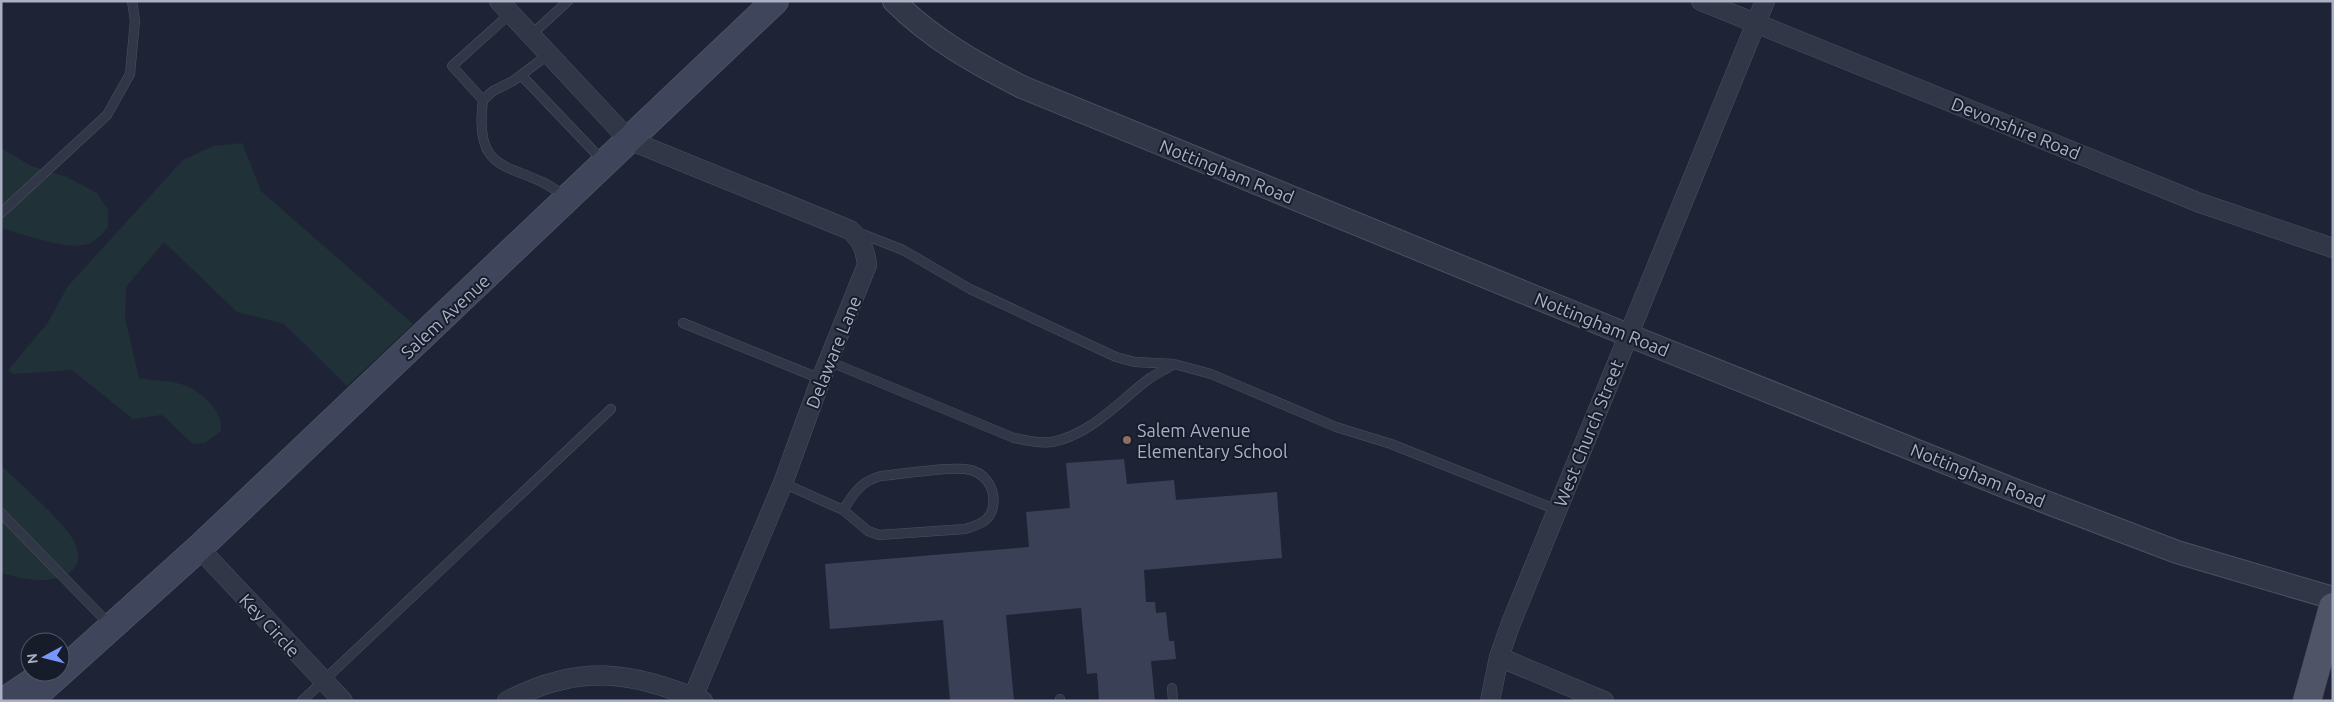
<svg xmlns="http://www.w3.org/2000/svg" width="2334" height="702" viewBox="0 0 2334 702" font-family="Ubuntu,sans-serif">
<rect width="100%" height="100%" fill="#1e2436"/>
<path fill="#203137" d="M 242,143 L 261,191 L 413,324 L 347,386 L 284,324 L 237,312 L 164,242 L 126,287 L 125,318 L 139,378 C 152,381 168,380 181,384 C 200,390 224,411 221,431 L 205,443 L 193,444 L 162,415 L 133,419 L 72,370 L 14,374 L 8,370 L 47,324 L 68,286 L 183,160 L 213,146 Z
M 1,148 L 31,166 L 67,177 L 97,193 L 108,210 L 108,227 C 102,234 94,244 84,245 C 64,249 22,234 1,228 Z
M 1,465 C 23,487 48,507 67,531 C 91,560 74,581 39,580 C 27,580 13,576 1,573 Z"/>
<path fill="#3a4157" d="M 1124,459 L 1127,484 L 1174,480 L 1176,500 L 1277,492 L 1282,558 L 1144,570 L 1146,602 L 1155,602 L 1156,613 L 1166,612 L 1169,641 L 1174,641 L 1176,659 L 1151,661 L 1155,701 L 1099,701 L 1097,673 L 1087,674 L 1081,608 L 1006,615 L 1014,701 L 950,701 L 943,620 L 830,629 L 825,564 L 1029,547 L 1026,512 L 1070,508 L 1066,463 Z"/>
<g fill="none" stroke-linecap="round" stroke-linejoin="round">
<g stroke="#4c5162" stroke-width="10">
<path id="service" d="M 531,35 L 568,1
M 549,54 L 513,81 L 493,91 L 483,100 C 472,184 521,158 566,198
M 521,75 L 603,161
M 483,100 L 452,66 L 511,13
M 1,213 L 107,115 L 130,74 L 135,21 L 132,1
M 857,232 L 903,250 L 970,289 L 1116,357 L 1135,362 L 1174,364 L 1211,374 L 1336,427 L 1391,444 L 1557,510
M 683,323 L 821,379
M 828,361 L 1014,438 C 1026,440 1039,444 1052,442 C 1092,434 1119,401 1150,378 C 1158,373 1166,369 1174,364
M 783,483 L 843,510 L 868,531 L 879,535 L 965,529 C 978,525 990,522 993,507 C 996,488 985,471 965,469 C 942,467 905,474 881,476 C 861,481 854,493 843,510
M 1,513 L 110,625
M 1172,688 L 1173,701
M 1060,699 L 1060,701
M 302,701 L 611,409"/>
</g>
<g stroke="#4c5162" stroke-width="20">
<path id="minor" d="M 499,1 L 629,140 L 850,230 C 862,241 865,249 867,265 L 821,379 L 783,483 L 693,697
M 1701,1 L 2200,203 L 2333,248
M 199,548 L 343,701
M 1499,657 L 1604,701
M 507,701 C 579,663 631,671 703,701
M 1490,701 L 1499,657 L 1511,623 L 1765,1"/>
</g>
<g stroke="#4c5162" stroke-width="24">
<path id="tertiary" d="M 894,1 C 932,39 975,63 1022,87 L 1628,335 L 2014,490 L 2177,552 L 2333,598"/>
</g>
<g stroke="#4c5162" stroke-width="28">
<path id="secondary" d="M 4,701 L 40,677
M 29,701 L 199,548 L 775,1"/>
</g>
<g stroke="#3b4050" stroke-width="29">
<path id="primary" d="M 2307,701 L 2333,607"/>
</g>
<use href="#service" stroke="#313746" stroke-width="9"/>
<use href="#minor" stroke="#313746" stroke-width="19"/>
<use href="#tertiary" stroke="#313746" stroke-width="22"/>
<use href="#secondary" stroke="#3f455a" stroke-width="26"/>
<use href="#primary" stroke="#4f5567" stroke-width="28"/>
</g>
<circle fill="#8d6e63" stroke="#171c2b" stroke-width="2" cx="1127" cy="440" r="5"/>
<g text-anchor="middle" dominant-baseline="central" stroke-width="4" stroke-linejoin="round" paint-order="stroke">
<g font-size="18" fill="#abb1c4" stroke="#171c2b">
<text transform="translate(2016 128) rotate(22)">Devonshire Road</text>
<text transform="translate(1227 171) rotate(22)">Nottingham Road</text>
<text transform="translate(445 316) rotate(-43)">Salem Avenue</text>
<text transform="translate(1602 324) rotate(22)">Nottingham Road</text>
<text transform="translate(833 352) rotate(-68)">Delaware Lane</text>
<text transform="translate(1588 433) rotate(-68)">West Church Street</text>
<text transform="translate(1978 475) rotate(22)">Nottingham Road</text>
<text transform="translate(270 625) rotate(47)">Key Circle</text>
</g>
<g font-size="18" fill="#abb1c4" stroke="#171c2b" text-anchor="start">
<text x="1137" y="430">Salem Avenue<tspan x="1137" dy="21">Elementary School</tspan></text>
</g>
</g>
<rect width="2334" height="702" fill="none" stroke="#abb1c4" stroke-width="5"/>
<g transform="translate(45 657) rotate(263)"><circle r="24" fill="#171c2b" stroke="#525868"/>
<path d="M0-4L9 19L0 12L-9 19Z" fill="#7896fc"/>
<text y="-8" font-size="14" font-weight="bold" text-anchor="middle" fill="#abb1c4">N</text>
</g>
</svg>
